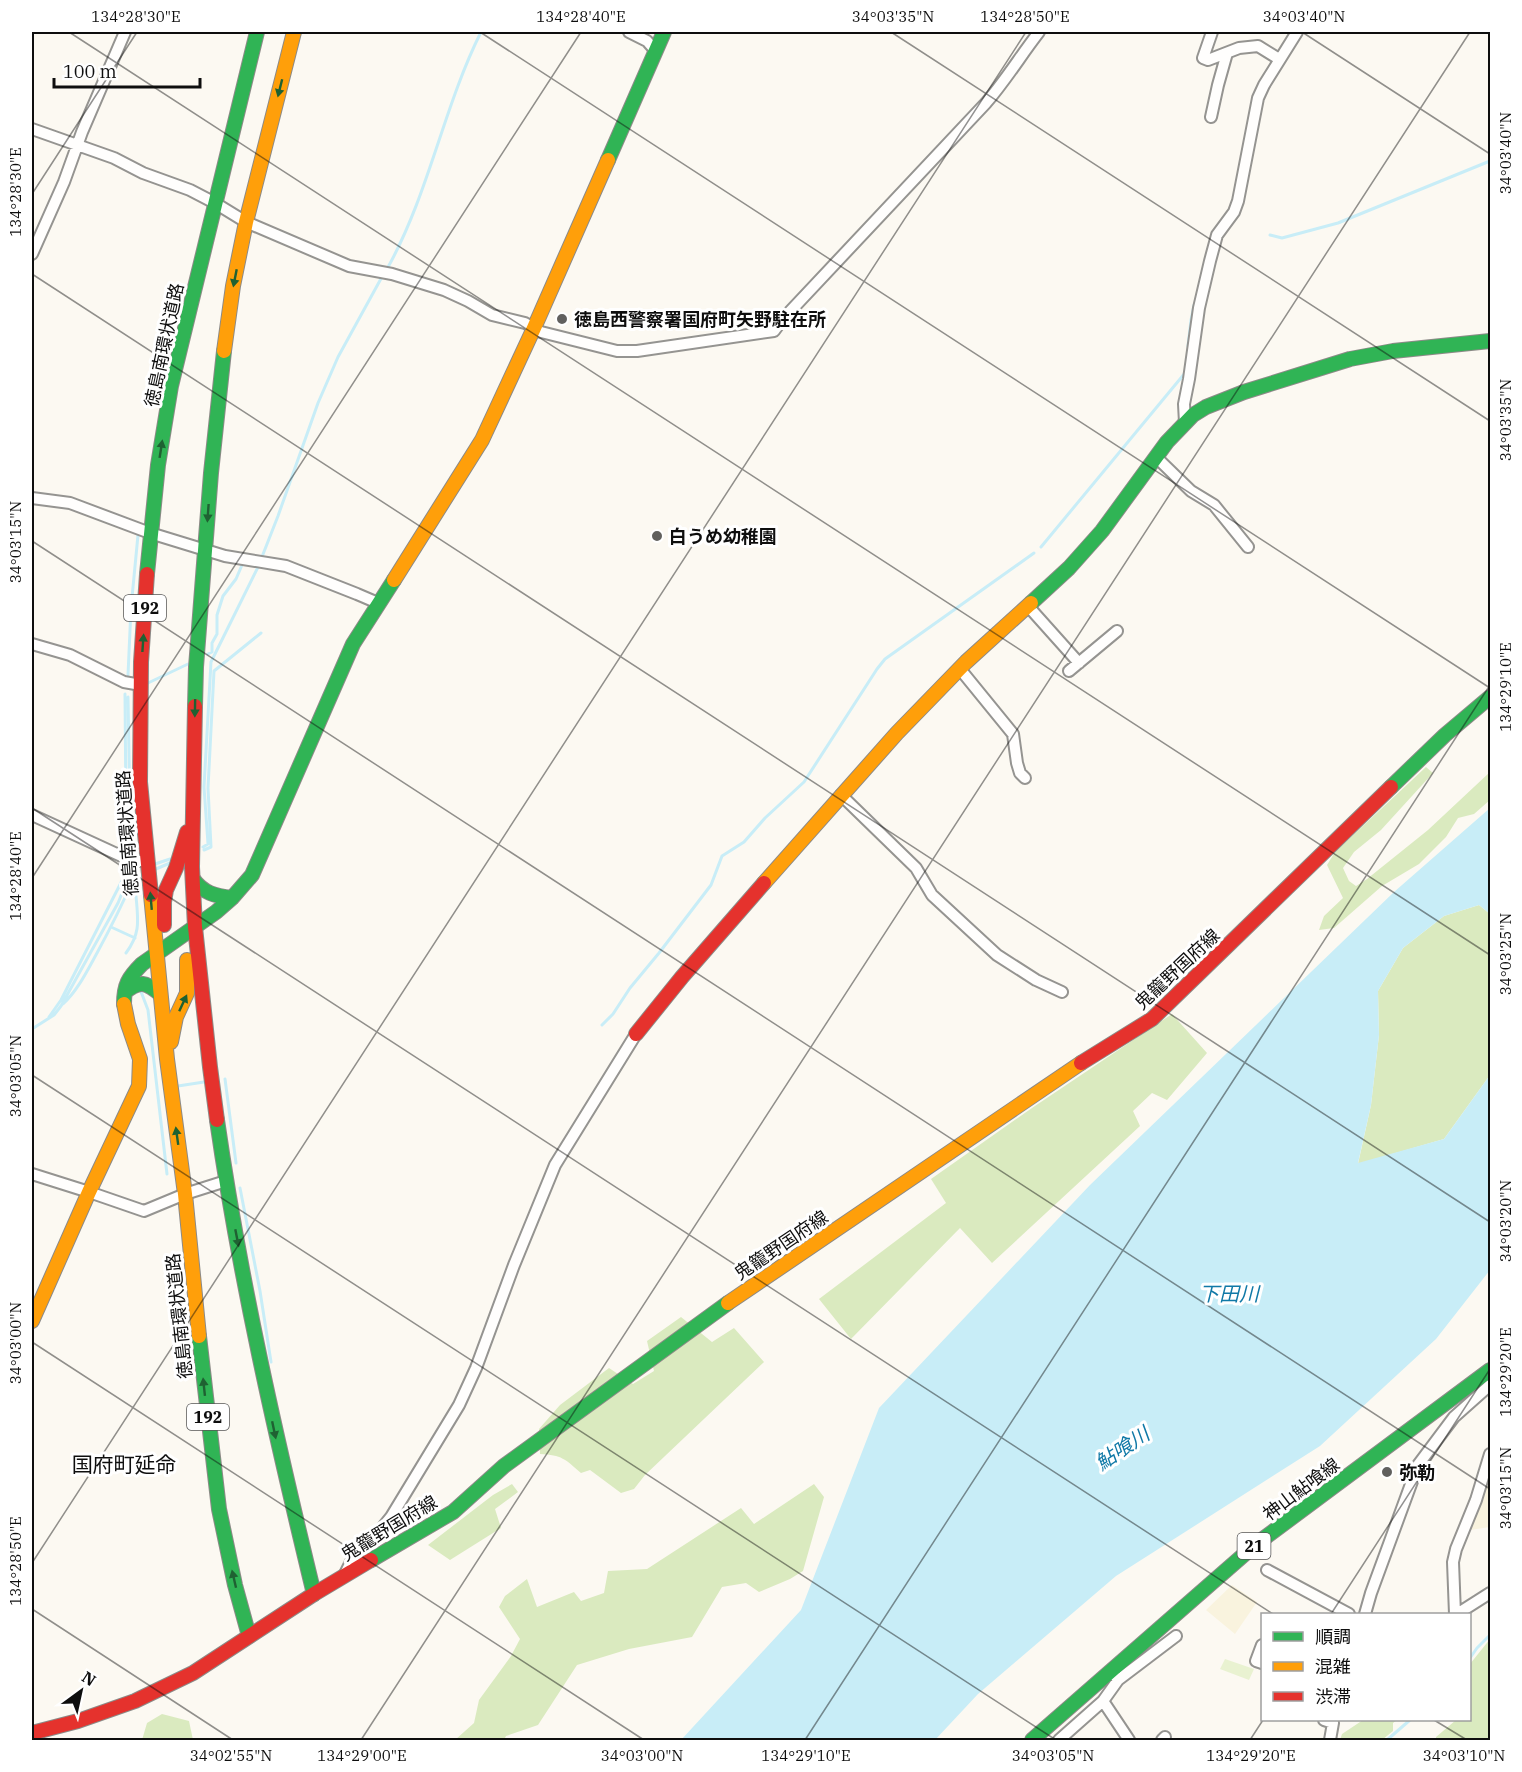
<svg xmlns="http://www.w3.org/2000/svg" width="1522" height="1772" viewBox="0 0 1522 1772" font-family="'IBM Plex Serif','Noto Sans JP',serif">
<rect width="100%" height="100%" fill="#fcf9f2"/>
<path fill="#f9f3de" d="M 1490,1479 L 1490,1527 L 1470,1530 L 1486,1480 Z
M 1232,1585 L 1257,1602 L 1235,1634 L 1206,1610 Z"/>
<path fill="#e9f2d1" d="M 1225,1659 L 1254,1669 L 1249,1680 L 1220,1669 Z"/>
<path fill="#daeabf" d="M 1426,767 L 1433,773 L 1381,830 L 1354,852 L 1343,868 L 1349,881 L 1356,886 L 1367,879 L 1428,830 L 1490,772 L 1490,800 L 1474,814 L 1458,818 L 1446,837 L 1419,864 L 1382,886 L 1334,928 L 1319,930 L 1324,916 L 1343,898 L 1327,865 L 1335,852 Z
M 1479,905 L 1490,914 L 1490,1075 L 1444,1139 L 1358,1164 L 1371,1105 L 1379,1035 L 1378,991 L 1403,948 L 1444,916 Z
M 1172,1014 L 1207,1053 L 1167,1100 L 1152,1093 L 1133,1111 L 1140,1126 L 992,1263 L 960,1228 L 851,1339 L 819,1299 L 946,1203 L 931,1179 L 1032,1108 Z
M 681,1317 L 712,1342 L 734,1328 L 764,1362 L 645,1475 L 634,1489 L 621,1493 L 590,1470 L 581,1473 C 565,1459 562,1455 540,1454 L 539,1429 L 560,1405 L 609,1368 L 633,1384 L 654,1371 L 647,1341 Z
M 512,1484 L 518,1492 L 495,1509 L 501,1528 L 450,1560 L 428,1545 L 493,1495 Z
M 814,1484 L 824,1497 L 803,1571 L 790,1579 L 759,1592 L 746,1583 L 722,1587 L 692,1637 L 629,1649 L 577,1665 L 538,1725 L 506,1736 L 504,1740 L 455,1740 L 474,1723 L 479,1700 L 511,1656 L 520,1639 L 499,1607 L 505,1596 L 527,1579 L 537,1607 L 574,1592 L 581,1601 L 604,1593 L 608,1571 L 647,1569 L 741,1508 L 754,1524 Z
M 1490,1639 L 1490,1740 L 1436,1740 L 1436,1737 L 1456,1720 L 1470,1720 L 1470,1664 Z
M 162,1714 L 189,1721 L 193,1740 L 142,1740 L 147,1723 Z
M 1363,1720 L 1397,1720 L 1393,1723 L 1393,1731 L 1382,1740 L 1340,1740 L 1342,1734 Z"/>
<path fill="#c8edf7" d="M 1490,808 L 1490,914 L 1479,905 L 1444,916 L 1403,948 L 1378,991 L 1379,1035 L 1371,1105 L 1358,1163 L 1444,1139 L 1490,1075 L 1490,1270 L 1436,1339 L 1320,1446 L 1116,1576 L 978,1694 L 935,1740 L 681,1740 L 801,1610 L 879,1408 L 1090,1185 L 1394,892 Z"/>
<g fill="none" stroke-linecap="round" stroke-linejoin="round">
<path stroke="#c8edf7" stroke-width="3" d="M 1270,235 L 1282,238 L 1338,223 L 1490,161
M 387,269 C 429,194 443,108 481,32
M 1188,346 L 1191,320 L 1194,305
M 1041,547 L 1185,373
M 208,654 L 212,652 L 212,643 L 217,634 L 217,615 L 223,596 L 236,579 L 242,565
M 128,675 L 131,608 L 138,535
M 148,683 L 188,664
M 125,694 L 126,811 L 130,856
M 128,697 L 130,810 L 134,856
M 203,847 L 208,844 L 204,787 L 211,662 L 258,567 L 278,516 L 318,403 L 338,357 L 383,275
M 204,850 L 211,847 L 208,788 L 214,671 L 261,633
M 155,864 L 170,859
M 156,869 L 170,863
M 111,927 L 135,938
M 126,953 C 141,933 138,920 136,896
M 140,989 L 148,1010 L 167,1174
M 63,1004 C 78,990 87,971 97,953 C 110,929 122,905 133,880 L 136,877
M 49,1017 L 61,1000 L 130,865
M 602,1025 L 613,1014 L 630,988 L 659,953 L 711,885 L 722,856 L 744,842 L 765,818 L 804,782 L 877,669 L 885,659 L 1034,553
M 32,1029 L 54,1015 L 61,1006 L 118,903 L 129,876 L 134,872
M 225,1079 L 236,1163
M 178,1086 L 204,1082
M 240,1188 L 260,1291 L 271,1362
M 1470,1658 L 1477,1648 L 1490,1635
M 1387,1740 L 1410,1720"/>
<g stroke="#959491" stroke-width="14">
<path id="street" d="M 629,32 L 647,41 L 655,50
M 1212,32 L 1203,58 L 1208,60 L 1239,48 L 1258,46 L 1279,59
M 1211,117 L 1218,85 L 1227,53
M 32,129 L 114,158 L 143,173 L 190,190 L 215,203 L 246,222 L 349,266 L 392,274 L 444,290 L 468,301 L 492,315 L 525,323 L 541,332 L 617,351 L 637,351 L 774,331 L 782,320 L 986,103 C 1006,80 1021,55 1039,32
M 32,254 L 64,182 L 82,132 L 125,32
M 1185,423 L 1184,404 L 1189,379 L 1199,308 L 1210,261 L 1217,235 L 1234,212 L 1238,201 L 1258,98 L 1264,85 L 1297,32
M 1156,457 L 1191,491 L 1214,505 L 1248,547
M 32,498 L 70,503 L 150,533 L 225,556 L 286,566 L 357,594 L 378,603
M 1028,606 L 1079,663
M 32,644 L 70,655 L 124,682 L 141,685
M 960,669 L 1013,734 L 1017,763 L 1020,773 L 1025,778
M 1069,671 L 1117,631
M 841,795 L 916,868 L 932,895 L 997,955 L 1036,980 L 1062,992
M 32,815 L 132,861 L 147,861
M 32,1174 L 89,1192 L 144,1211 L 185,1194 L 226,1181
M 1267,1570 L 1349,1614
M 344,1576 L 354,1556 L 374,1538 L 391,1517 L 459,1405 L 476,1368 L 514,1265 L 555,1165 L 636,1034
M 1365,1614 L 1371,1593 L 1418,1465 L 1454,1417 L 1490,1385
M 1455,1614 L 1453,1562 L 1456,1549 L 1476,1500 L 1490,1454
M 1457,1614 L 1490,1593
M 1262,1645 L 1256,1661 L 1262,1663
M 1111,1671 L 1118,1680 L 1103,1701 L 1129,1740
M 1118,1680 L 1176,1636
M 1324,1720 L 1333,1723 L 1330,1740
M 1059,1740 L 1103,1701
M 1162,1740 L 1165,1737"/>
</g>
<g stroke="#8c8a87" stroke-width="16">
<path id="fast" d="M 608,160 L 664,32
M 147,574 L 158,465 L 171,386 L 257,32
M 1031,603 L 1069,568 L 1102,531 L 1167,442 L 1193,415 L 1206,407 L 1244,392 L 1350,359 L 1393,351 L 1490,341
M 195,706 L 196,667 L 211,473 L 224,351
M 1391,787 L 1445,735 L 1490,697
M 193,879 C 203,893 215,896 232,898
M 125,992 C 140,980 146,982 160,994
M 124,1004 C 124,985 128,978 142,964 L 216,912 L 232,898 L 252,875 L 353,644 L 394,580
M 217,1120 C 240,1280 276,1437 314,1594
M 199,1336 L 219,1509 L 235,1585 L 249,1636
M 371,1560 L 453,1512 L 504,1466 L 728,1303
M 1032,1740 L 1255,1545 L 1490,1370"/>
</g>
<g stroke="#8c8a87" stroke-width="16">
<path id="slow" d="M 224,351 L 233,286 L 246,222 L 294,32
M 394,580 L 482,440 L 534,328 L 608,160
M 764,883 L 897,733 L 966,662 L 1031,603
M 151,895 L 167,1059 L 185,1194 L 199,1336
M 171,1042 L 176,1017 L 187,993 L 187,960
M 728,1303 L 1081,1063
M 32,1321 L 89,1192 L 139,1086 L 140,1059 L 128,1024 L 124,1004"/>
</g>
<g stroke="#8c8a87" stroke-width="16">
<path id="jam" d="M 147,574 L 141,662 L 140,782 L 151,895
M 195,706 L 192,867 L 195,927 L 210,1067 L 217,1120
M 164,925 L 164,902 L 166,890 L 176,868 L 187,832
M 636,1034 L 682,977 L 764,883
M 1081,1063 L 1152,1019 L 1391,787
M 32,1733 L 78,1721 L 135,1701 L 193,1673 L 314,1594 L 371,1560"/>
</g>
<use href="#street" stroke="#fffefd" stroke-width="10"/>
<use href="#fast" stroke="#30b455" stroke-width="14"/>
<use href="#slow" stroke="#ff9f0a" stroke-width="14"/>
<use href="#jam" stroke="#e5322d" stroke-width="14"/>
</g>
<defs><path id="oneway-solid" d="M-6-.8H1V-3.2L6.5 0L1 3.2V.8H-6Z" transform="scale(1.5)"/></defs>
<g fill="#1f6132">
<use href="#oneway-solid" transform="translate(280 88) rotate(104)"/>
<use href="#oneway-solid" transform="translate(235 278) rotate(101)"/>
<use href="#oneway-solid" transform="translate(161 449) rotate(-81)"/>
<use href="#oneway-solid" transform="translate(208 513) rotate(94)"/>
<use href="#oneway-solid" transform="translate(143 643) rotate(-86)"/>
<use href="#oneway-solid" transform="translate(195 708) rotate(91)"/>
<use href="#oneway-solid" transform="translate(151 901) rotate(-95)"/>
<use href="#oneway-solid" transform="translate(183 1003) rotate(-65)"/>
<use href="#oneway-solid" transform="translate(177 1136) rotate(-98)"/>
<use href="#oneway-solid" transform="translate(237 1238) rotate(79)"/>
<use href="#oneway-solid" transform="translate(204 1387) rotate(-96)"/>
<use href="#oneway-solid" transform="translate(274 1430) rotate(78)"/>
<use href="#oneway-solid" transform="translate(234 1579) rotate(-103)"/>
</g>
<path fill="none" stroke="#0e0e0e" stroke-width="1.5" stroke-opacity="0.45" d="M 69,32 L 1490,955M 480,32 L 1490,688M 891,32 L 1490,421M 1302,32 L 1490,154M 32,194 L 137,32M 32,274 L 1490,1222M 32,541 L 1490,1489M 32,808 L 1273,1614M 32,878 L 581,32M 32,1075 L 1056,1740M 32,1342 L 644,1740M 32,1563 L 1026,32M 32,1609 L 233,1740M 1331,1614 L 1490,1369M 1434,1720 L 1467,1740M 361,1740 L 1470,32M 805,1740 L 1490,685M 1250,1740 L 1263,1720"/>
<g fill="#61605e" stroke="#fff" stroke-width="2">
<circle cx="562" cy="319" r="6"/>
<circle cx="657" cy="536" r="6"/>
<circle cx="1387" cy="1472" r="6"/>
</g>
<g text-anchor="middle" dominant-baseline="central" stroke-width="6" stroke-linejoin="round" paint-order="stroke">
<g fill="#fff" stroke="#565656" stroke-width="1.5">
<rect x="124" y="595" width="42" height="26" rx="4.5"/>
<rect x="187" y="1404" width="42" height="26" rx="4.5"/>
<rect x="1237.5" y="1533" width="33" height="26" rx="4.5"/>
</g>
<g font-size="16" font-weight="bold" fill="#0e0e0e">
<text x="145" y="608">192</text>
<text x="208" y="1417">192</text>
<text x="1254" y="1546">21</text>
</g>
<g font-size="18" font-weight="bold" fill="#0e0e0e" stroke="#fff" text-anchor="start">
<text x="574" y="319">徳島西警察署国府町矢野駐在所</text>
<text x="669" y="536">白うめ幼稚園</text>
<text x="1399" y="1472">弥勒</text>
</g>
<g font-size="18" fill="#0e0e0e" stroke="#fff">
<text transform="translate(164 345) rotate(-78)">徳島南環状道路</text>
<text transform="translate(127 833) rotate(-94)">徳島南環状道路</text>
<text transform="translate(1177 969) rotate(-43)">鬼籠野国府線</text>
<text transform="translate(781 1245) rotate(-34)">鬼籠野国府線</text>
<text transform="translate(179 1316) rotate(-96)">徳島南環状道路</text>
<text transform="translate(1301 1489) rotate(-37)">神山鮎喰線</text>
<text transform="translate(389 1528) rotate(-31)">鬼籠野国府線</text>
</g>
<g font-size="20" font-style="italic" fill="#1079a7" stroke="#fff">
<text x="1229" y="1293">下田川</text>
<text transform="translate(1122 1448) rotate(-34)">鮎喰川</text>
</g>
<g font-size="21" fill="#0e0e0e" stroke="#fff">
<text x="124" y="1464">国府町延命</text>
</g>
</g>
<rect width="1522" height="1772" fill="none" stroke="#ffffff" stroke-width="66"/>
<rect x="1261" y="1613" width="210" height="108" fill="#ffffff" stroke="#9f9f9f" stroke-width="1.5"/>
<rect x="1273" y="1632" width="30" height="9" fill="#30b455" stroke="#9f9f9f" stroke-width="1.5"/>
<text x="1315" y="1643" font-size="18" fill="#0e0e0e">順調</text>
<rect x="1273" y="1662" width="30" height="9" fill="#ff9f0a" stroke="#9f9f9f" stroke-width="1.5"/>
<text x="1315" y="1673" font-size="18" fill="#0e0e0e">混雑</text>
<rect x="1273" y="1692" width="30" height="9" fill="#e5322d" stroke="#9f9f9f" stroke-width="1.5"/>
<text x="1315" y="1703" font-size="18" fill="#0e0e0e">渋滞</text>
<g transform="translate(81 1691) rotate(33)" stroke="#ffffff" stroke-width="4.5" paint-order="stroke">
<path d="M0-4.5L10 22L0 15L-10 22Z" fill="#0e0e0e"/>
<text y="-9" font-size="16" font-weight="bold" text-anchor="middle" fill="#0e0e0e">N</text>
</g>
<path d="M54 78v9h146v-9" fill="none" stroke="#0e0e0e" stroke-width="3"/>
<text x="63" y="78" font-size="18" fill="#0e0e0e" stroke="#ffffff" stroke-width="4.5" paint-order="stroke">100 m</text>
<rect x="33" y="33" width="1456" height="1706" fill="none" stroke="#0e0e0e" stroke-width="2"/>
<g font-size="15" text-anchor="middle" fill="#0e0e0e">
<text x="136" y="22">134°28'30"E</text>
<text x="581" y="22">134°28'40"E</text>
<text x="893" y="22">34°03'35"N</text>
<text x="1025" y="22">134°28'50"E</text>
<text x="1304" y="22">34°03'40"N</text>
<text transform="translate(1506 153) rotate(-90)" y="5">34°03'40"N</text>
<text transform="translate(16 192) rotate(-90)" y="5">134°28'30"E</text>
<text transform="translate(1506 420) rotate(-90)" y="5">34°03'35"N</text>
<text transform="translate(16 542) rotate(-90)" y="5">34°03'15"N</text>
<text transform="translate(1506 687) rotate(-90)" y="5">134°29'10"E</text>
<text transform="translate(16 876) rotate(-90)" y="5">134°28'40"E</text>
<text transform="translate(1506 954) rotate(-90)" y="5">34°03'25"N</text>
<text transform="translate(16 1076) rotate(-90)" y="5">34°03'05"N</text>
<text transform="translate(1506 1221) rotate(-90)" y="5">34°03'20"N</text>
<text transform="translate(16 1343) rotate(-90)" y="5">34°03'00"N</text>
<text transform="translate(1506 1372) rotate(-90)" y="5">134°29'20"E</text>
<text transform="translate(1506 1488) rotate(-90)" y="5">34°03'15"N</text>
<text transform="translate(16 1561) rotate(-90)" y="5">134°28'50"E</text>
<text x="231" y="1761">34°02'55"N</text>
<text x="362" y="1761">134°29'00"E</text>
<text x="642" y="1761">34°03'00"N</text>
<text x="806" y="1761">134°29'10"E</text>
<text x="1053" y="1761">34°03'05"N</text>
<text x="1251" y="1761">134°29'20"E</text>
<text x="1464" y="1761">34°03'10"N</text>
</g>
</svg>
